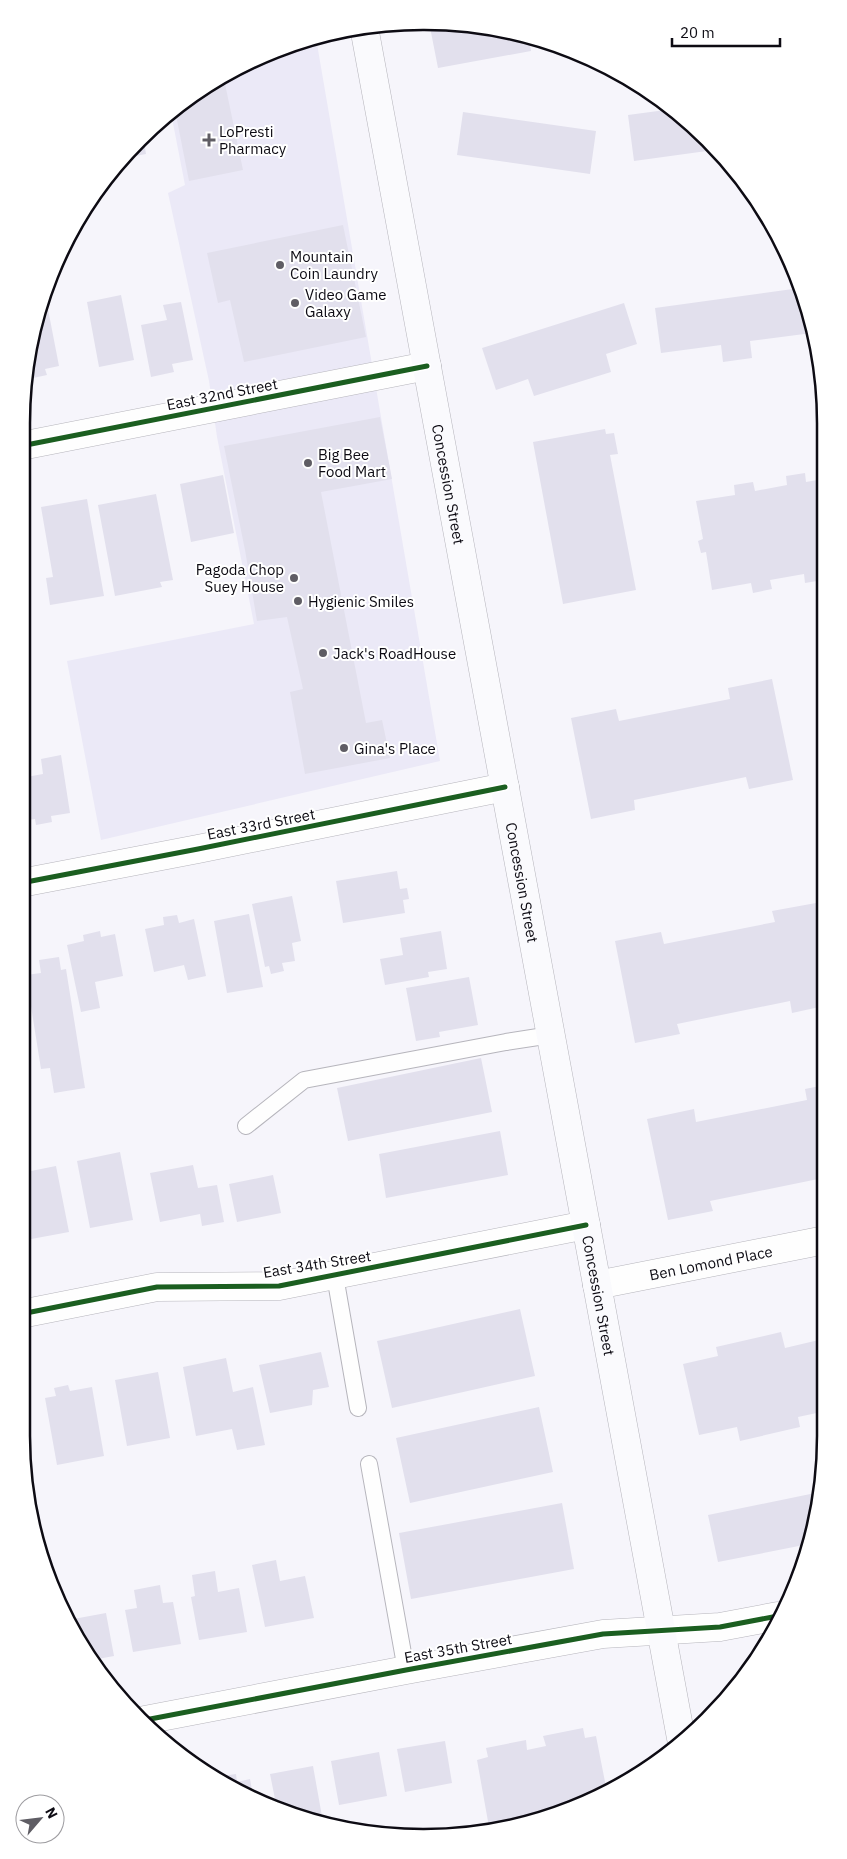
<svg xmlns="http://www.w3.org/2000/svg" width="847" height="1859" viewBox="0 0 847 1859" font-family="'IBM Plex Sans',sans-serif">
<rect width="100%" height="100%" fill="#f6f5fb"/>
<path fill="#ebe9f7" d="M 316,38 L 440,761 L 101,840 L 67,661 L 254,624 L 217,437 L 209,381 L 168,193 L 185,185 L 171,113 L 200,89 L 269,52 Z"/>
<path fill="#e2e0ed" d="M 429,22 L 502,29 L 534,39 L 535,43 L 530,44 L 531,51 L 438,68 Z
M 224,79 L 243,170 L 189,181 L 175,110 L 200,89 L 215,81 Z
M 673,109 L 714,150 L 634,161 L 628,115 Z
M 463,112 L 596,131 L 590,174 L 457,155 Z
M 143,136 L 146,154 L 124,158 L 139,139 Z
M 343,225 L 366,337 L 244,362 L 230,300 L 218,303 L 207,253 Z
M 800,288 L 812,333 L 750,341 L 752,358 L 723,362 L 721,345 L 661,353 L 655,308 Z
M 121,295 L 134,360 L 99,367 L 87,302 Z
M 181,302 L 193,360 L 172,364 L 174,372 L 151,377 L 141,325 L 167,320 L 163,305 Z
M 624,303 L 637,344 L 606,354 L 611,372 L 534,396 L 528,379 L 496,390 L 482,348 Z
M 47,304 L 59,366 L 45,369 L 47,375 L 33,378 L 32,372 L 26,374 L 29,345 L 41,305 Z
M 380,417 L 392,479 L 321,492 L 366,723 L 382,720 L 390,758 L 305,774 L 290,692 L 303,689 L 287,617 L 257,621 L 245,550 L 224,446 Z
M 605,429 L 606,434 L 614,433 L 618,454 L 610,455 L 636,590 L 563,604 L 533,442 Z
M 805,473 L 806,482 L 823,479 L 823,580 L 805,583 L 804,574 L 770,580 L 772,589 L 753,593 L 751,583 L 712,590 L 706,552 L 701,553 L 698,541 L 703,539 L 696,501 L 735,495 L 734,485 L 753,482 L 755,491 L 787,485 L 786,476 Z
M 223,475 L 234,533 L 191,542 L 180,484 Z
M 156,494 L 173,580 L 160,582 L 162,587 L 115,596 L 98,505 Z
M 87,499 L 104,596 L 50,605 L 46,578 L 53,577 L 41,507 Z
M 772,679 L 793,780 L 749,789 L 746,777 L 634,800 L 635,810 L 591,819 L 571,718 L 616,709 L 619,721 L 730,699 L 728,688 Z
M 61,755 L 70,813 L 51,816 L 52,822 L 36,825 L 35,819 L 26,820 L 21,790 L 21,778 L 43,774 L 41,759 Z
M 397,871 L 400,889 L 407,888 L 409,899 L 403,900 L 405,913 L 343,923 L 336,881 Z
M 292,896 L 301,941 L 292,943 L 295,961 L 282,963 L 284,971 L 271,974 L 269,966 L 265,967 L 252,904 Z
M 816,903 L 824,942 L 824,1006 L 792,1013 L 790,1001 L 677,1024 L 680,1034 L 635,1043 L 615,941 L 661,932 L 664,944 L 775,922 L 772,911 Z
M 249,914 L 263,987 L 227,993 L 214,921 Z
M 177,915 L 179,923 L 194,919 L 206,976 L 188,980 L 184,965 L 154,972 L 145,929 L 164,925 L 163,917 Z
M 100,931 L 101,937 L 115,934 L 123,976 L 95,982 L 100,1008 L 81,1012 L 67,945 L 84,941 L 83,935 Z
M 441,931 L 447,969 L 428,972 L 429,977 L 385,985 L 380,959 L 403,955 L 400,938 Z
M 59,957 L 61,970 L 66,969 L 85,1088 L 54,1093 L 50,1068 L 41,1069 L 26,975 L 41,973 L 39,960 Z
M 469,977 L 478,1025 L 439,1032 L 440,1037 L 416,1041 L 406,988 Z
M 481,1058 L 492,1112 L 348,1141 L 337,1088 Z
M 825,1085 L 825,1183 L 823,1178 L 710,1201 L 713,1211 L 668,1220 L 647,1119 L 694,1109 L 696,1122 L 807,1100 L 805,1089 Z
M 500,1131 L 508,1175 L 386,1198 L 379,1154 Z
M 120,1152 L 133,1220 L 90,1228 L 77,1161 Z
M 193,1165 L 198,1188 L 217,1185 L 224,1222 L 202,1226 L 200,1214 L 160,1222 L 150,1173 Z
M 56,1166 L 69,1232 L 26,1240 L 21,1215 L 21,1173 Z
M 273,1175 L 281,1213 L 237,1222 L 229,1184 Z
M 520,1309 L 535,1376 L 392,1408 L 377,1341 Z
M 825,1326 L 826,1411 L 798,1417 L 800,1427 L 740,1441 L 737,1427 L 699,1435 L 683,1364 L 718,1356 L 716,1347 L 781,1332 L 785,1348 L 823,1339 L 821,1328 Z
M 321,1352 L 329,1387 L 313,1390 L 312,1405 L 270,1413 L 259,1365 Z
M 226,1358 L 233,1392 L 253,1387 L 265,1445 L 237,1450 L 232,1429 L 196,1436 L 183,1367 Z
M 158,1372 L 170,1438 L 127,1446 L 115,1380 Z
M 68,1385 L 70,1391 L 92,1387 L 104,1456 L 57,1465 L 45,1398 L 56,1396 L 54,1388 Z
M 539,1407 L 553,1472 L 410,1503 L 396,1438 Z
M 21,1424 L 30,1466 L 26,1467 L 21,1435 Z
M 820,1492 L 818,1514 L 809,1544 L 718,1562 L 708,1515 Z
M 562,1503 L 574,1569 L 411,1599 L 399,1533 Z
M 42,1531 L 50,1574 L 47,1575 L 43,1565 L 37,1532 Z
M 276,1560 L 280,1581 L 305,1576 L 314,1618 L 265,1627 L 252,1565 Z
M 215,1571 L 218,1592 L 239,1588 L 247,1632 L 199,1640 L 191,1597 L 195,1596 L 192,1575 Z
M 160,1585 L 163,1603 L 173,1602 L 181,1644 L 133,1652 L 125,1610 L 137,1608 L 134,1590 Z
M 106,1613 L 114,1656 L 92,1660 L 75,1636 L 68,1620 Z
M 583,1728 L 585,1738 L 596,1736 L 607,1792 L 554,1816 L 489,1827 L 477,1760 L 488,1757 L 486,1748 L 526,1740 L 527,1750 L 546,1746 L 543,1736 Z
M 445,1741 L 452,1783 L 405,1792 L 397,1749 Z
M 379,1752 L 387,1796 L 339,1805 L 331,1761 Z
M 313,1766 L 323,1822 L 276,1804 L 270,1774 Z
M 236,1774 L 237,1782 L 250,1779 L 253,1796 L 224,1784 L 222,1776 Z"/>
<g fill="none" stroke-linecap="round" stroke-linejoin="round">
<g stroke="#b6b5bc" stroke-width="18">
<path id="lane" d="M 246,1126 L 304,1080 L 506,1042 L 551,1035
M 335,1276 L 358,1408
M 369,1464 L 406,1670"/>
</g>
<g stroke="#b6b5bc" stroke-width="29">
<g id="street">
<path d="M 21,446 L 427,366"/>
<path d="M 21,883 L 198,849 L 505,787"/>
<path id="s1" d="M 597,1285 L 825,1240"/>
<path d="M 21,1314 L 157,1287 L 279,1286 L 586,1225"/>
<path d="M 145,1720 L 406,1670 L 603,1634 L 720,1627 L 778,1616"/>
</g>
</g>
<g stroke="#b6b5bc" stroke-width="29">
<g id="secondary">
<path id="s2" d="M 364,27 L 681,1738"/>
</g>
</g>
<use href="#lane" stroke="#fefefe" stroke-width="16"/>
<use href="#street" stroke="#fefefe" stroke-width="28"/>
<use href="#secondary" stroke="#fafafd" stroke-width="28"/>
<g stroke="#fff" stroke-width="8">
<path id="cycleway" d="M 21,446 L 427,366
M 21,883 L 198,849 L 505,787
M 21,1314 L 157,1287 L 279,1286 L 586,1225
M 145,1720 L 406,1670 L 603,1634 L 720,1627 L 778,1616"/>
</g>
<use href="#cycleway" stroke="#1b5e20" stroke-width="5"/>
</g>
<g fill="#5f5d64" stroke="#fff" stroke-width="2">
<path d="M206.5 132.5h5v5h5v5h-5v5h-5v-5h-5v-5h5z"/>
<circle cx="280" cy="265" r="5"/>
<circle cx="295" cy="303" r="5"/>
<circle cx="308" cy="463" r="5"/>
<circle cx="294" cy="578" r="5"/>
<circle cx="298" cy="601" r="5"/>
<circle cx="323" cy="653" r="5"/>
<circle cx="344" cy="748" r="5"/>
</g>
<g text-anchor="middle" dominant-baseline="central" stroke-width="4" stroke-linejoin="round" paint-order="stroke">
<g font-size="15" fill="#0d0b13" stroke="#fff" text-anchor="start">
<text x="219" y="131">LoPresti<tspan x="219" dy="17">Pharmacy</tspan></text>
<text x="290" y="256">Mountain<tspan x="290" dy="17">Coin Laundry</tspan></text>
<text x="305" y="294">Video Game<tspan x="305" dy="17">Galaxy</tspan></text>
<text x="318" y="454">Big Bee<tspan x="318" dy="17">Food Mart</tspan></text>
<text x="284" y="569" text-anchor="end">Pagoda Chop<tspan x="284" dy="17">Suey House</tspan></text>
<text x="308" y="601">Hygienic Smiles</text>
<text x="333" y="653">Jack's RoadHouse</text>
<text x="354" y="748">Gina's Place</text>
</g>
<g font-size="15" fill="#0d0b13" stroke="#fff">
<text transform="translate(222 394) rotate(-11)">East 32nd Street</text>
<text stroke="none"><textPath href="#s2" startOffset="465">Concession Street</textPath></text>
<text transform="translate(261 824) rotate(-11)">East 33rd Street</text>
<text stroke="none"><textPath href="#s2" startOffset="870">Concession Street</textPath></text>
<text stroke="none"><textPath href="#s1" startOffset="116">Ben Lomond Place</textPath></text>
<text transform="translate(317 1264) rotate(-9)">East 34th Street</text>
<text stroke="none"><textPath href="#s2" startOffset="1290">Concession Street</textPath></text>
<text transform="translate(458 1648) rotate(-10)">East 35th Street</text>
</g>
</g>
<path d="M0 0H847V1859H0ZM423 30H424A393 393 0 0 1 817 423V1436A393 393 0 0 1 424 1829H423A393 393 0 0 1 30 1436V423A393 393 0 0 1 423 30Z" fill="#fff" fill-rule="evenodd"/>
<path fill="none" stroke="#0d0b13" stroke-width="2.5" d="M423 30H424A393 393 0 0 1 817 423V1436A393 393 0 0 1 424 1829H423A393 393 0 0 1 30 1436V423A393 393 0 0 1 423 30Z"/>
<g transform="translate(40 1819) rotate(62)"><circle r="24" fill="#ffffff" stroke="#9e9da1"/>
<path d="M0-4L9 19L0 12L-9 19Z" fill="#5f5d64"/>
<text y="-8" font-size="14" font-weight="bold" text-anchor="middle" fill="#0d0b13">N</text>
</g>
<path d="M672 38v8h108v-8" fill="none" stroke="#0d0b13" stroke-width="2.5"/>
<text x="680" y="38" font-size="15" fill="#0d0b13" stroke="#ffffff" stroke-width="4" paint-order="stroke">20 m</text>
</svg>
